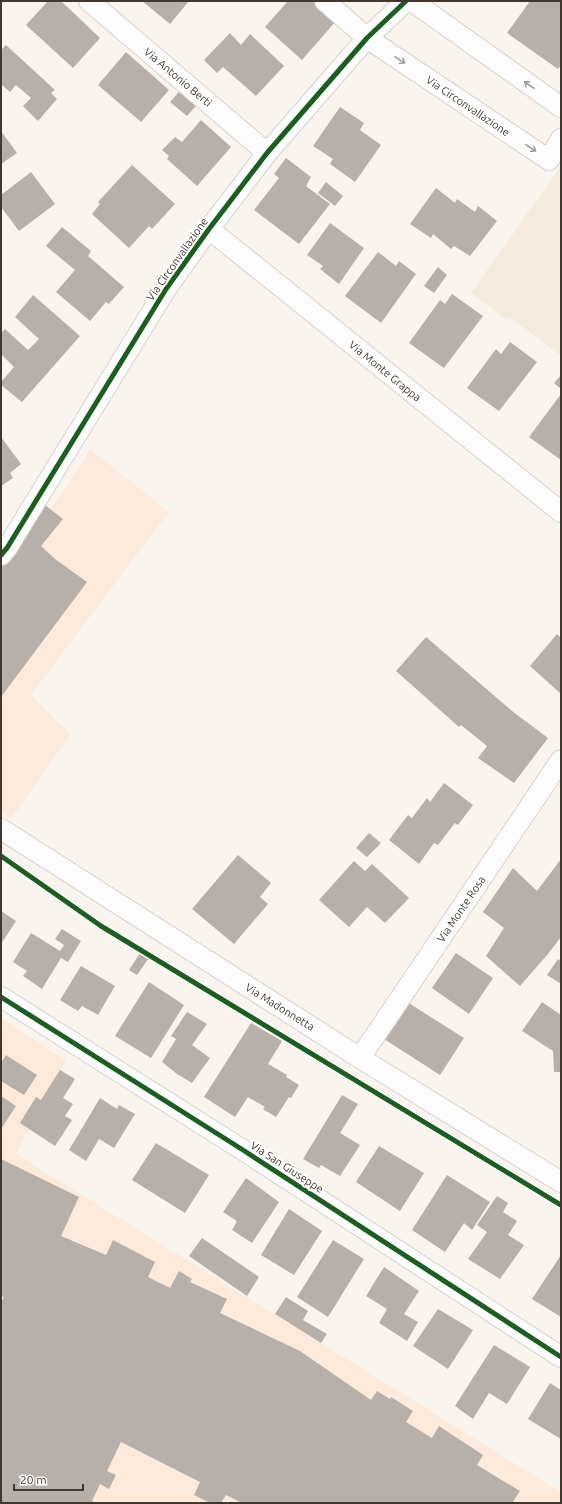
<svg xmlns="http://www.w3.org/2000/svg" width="562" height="1504" viewBox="0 0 562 1504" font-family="Ubuntu,sans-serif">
<rect width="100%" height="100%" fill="#faf4ef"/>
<path fill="#fcebdd" d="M 90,449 L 169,512 L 31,695 L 71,734 L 11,819 L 1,812 L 1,571 L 64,491 Z
M 1,1018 L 66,1060 L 16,1154 L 561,1492 L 561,1503 L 1,1503 Z"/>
<path fill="#f4eadd" d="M 561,166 L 561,356 L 510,317 L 507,320 L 471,293 Z"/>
<path fill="#b7b0aa" d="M 48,1 L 61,1 L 100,38 L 73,68 L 26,25 Z
M 142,1 L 189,1 L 170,24 Z
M 288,1 L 313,1 L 336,21 L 302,60 L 265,27 Z
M 530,1 L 561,1 L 561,65 L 558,69 L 507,33 Z
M 230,33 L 241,45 L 250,34 L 284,66 L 256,96 L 223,67 L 217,73 L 204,60 Z
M 6,45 L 55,90 L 51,93 L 57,99 L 38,121 L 23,106 L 31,98 L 16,85 L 10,92 L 1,84 L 1,50 Z
M 126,52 L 169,90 L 141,122 L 98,85 Z
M 179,92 L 196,106 L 187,116 L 170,102 Z
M 340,107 L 364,123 L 360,130 L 381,145 L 355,182 L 330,164 L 333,159 L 313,146 Z
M 201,120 L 231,147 L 197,186 L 167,159 L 169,156 L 162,150 L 175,137 L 182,142 Z
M 1,131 L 17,153 L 1,164 Z
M 286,158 L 311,177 L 306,186 L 330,204 L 299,244 L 254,210 L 279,178 L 274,174 Z
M 132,165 L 175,204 L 152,229 L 149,226 L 129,248 L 92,214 L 100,204 L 98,202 Z
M 31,172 L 55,204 L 19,231 L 1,207 L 1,195 Z
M 326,182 L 343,196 L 335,206 L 318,193 Z
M 436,188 L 455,203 L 457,199 L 475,212 L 478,206 L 497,221 L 470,256 L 454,246 L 451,249 L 433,234 L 431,238 L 410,224 Z
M 330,223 L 364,248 L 339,284 L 320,269 L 323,266 L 307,255 Z
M 62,227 L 91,251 L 88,256 L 124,287 L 109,304 L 106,302 L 90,321 L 56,292 L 75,270 L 46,246 Z
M 378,252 L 396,266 L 399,261 L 416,274 L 381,323 L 345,296 Z
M 438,267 L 447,275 L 434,293 L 424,286 Z
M 452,294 L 483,316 L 444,368 L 409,343 L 440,300 L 445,304 Z
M 33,295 L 80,336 L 22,402 L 1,385 L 1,382 L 14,367 L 1,354 L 1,333 L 5,329 L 28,350 L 39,339 L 15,317 Z
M 510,342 L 537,362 L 499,411 L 467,388 L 496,349 L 501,354 Z
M 561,375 L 561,389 L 554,383 Z
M 561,394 L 561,460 L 529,437 Z
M 1,437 L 21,464 L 10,473 L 13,478 L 1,486 Z
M 45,505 L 63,519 L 41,546 L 55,559 L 87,582 L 1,697 L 1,562 Z
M 557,634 L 561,638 L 561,694 L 530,666 Z
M 426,637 L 512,711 L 548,738 L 514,783 L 478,758 L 487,746 L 461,725 L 459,727 L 396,671 Z
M 444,783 L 473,805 L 458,825 L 455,823 L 438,845 L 434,843 L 419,864 L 389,840 L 408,815 L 412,818 L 427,798 L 430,802 Z
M 369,833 L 381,843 L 367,857 L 356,848 Z
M 238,855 L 271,883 L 260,897 L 268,904 L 234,944 L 192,909 Z
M 561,859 L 561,937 L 548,954 L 520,986 L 486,956 L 504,928 L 483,912 L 513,868 L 537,891 Z
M 354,861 L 365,871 L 372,864 L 409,898 L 385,923 L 367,907 L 349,927 L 319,900 Z
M 1,911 L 16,921 L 1,944 Z
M 62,929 L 81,941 L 68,962 L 61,958 L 42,989 L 23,976 L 27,971 L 13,962 L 31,933 L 60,951 L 64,945 L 55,939 Z
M 140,953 L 148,959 L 137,975 L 129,970 Z
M 456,953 L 493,978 L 469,1014 L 432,988 Z
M 558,959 L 561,961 L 561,984 L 547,975 Z
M 81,966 L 115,986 L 98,1015 L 82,1006 L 78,1011 L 60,1000 Z
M 149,982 L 184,1005 L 151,1058 L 115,1036 Z
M 407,1002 L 464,1038 L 440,1075 L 384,1039 Z
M 542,1002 L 561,1015 L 561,1072 L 554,1072 L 553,1051 L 522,1031 Z
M 187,1012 L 207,1024 L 192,1045 L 210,1058 L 192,1083 L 177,1074 L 162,1062 L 176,1039 L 171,1036 Z
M 251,1023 L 282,1041 L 268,1064 L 287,1075 L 286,1077 L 299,1085 L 291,1098 L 289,1097 L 276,1117 L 263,1109 L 265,1107 L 248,1097 L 235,1117 L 204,1097 Z
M 6,1055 L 37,1075 L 24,1095 L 1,1081 L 1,1063 Z
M 60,1070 L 75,1079 L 63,1098 L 73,1104 L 65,1116 L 72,1120 L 55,1146 L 20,1123 L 36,1097 L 41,1100 Z
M 342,1095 L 358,1104 L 340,1133 L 360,1145 L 340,1176 L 321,1165 L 319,1168 L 303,1159 Z
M 1,1096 L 16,1106 L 1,1129 Z
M 100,1098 L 117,1109 L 119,1105 L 135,1114 L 114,1148 L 99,1139 L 86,1161 L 69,1150 Z
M 156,1143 L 209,1175 L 185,1213 L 132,1180 Z
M 379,1146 L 424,1173 L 400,1211 L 356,1182 Z
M 1,1159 L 79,1197 L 61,1236 L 106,1255 L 113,1240 L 155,1262 L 148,1277 L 170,1288 L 179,1271 L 192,1279 L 190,1282 L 227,1299 L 220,1313 L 300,1351 L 371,1400 L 377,1391 L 390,1399 L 391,1397 L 413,1411 L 406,1422 L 432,1438 L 439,1426 L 483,1455 L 477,1465 L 520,1491 L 512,1503 L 242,1503 L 226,1495 L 221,1503 L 210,1503 L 194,1495 L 200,1482 L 121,1442 L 107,1471 L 116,1475 L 109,1489 L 100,1484 L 92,1501 L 97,1503 L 1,1503 L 1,1302 L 4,1297 L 1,1296 Z
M 447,1175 L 490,1202 L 472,1230 L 464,1223 L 445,1252 L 412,1230 Z
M 246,1178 L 279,1202 L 252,1243 L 232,1230 L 237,1221 L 223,1212 Z
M 497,1196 L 508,1203 L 503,1212 L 517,1221 L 508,1235 L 524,1245 L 500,1279 L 468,1259 L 487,1232 L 477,1225 Z
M 289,1209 L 322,1231 L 294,1275 L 261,1255 Z
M 202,1238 L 259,1277 L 247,1296 L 189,1256 Z
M 333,1240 L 364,1259 L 328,1317 L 297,1297 Z
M 561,1255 L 561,1317 L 532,1299 Z
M 384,1267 L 419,1291 L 404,1314 L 418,1322 L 407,1341 L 379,1323 L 387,1309 L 366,1296 Z
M 286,1297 L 308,1311 L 303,1320 L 327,1334 L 321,1343 L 275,1314 Z
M 438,1309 L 473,1330 L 448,1369 L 413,1346 Z
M 494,1345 L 530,1367 L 507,1404 L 489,1393 L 473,1419 L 455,1406 Z
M 550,1383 L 561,1390 L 561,1439 L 528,1419 Z"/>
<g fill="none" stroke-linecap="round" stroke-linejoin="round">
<g stroke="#d8d0ca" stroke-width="22">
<path id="street" d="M 89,1 L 267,153
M 325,1 L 367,38 L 549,160 L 561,139
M 412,1 L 561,107
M 209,229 L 561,512
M 1,555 L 7,548 L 166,289 L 209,229 L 267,153 L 367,38 L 406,1
M 1,829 L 360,1058 L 561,1182
M 1,997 L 243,1150 L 561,1357
M 360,1058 L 561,760"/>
</g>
<use href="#street" stroke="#fefdfd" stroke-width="20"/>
<g stroke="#fff" stroke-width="8">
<path id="cycleway" d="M 1,555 L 7,548 L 166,289 L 209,229 L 267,153 L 367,38 L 406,1
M 1,856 L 101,926 L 561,1205
M 1,997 L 243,1150 L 561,1357"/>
</g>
<use href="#cycleway" stroke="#1b5e20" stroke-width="5"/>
</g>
<defs><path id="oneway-shaft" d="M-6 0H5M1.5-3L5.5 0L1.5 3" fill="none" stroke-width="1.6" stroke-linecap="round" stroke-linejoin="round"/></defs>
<g stroke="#a09a96">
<use href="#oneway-shaft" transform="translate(400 60) rotate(34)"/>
<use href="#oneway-shaft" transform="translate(529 85) rotate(-145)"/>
<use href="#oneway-shaft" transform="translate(531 148) rotate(34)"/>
</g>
<g text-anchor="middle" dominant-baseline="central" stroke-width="4" stroke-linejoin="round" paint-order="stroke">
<g font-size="11" fill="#41372e" stroke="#fff">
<text transform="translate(178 77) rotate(40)">Via Antonio Berti</text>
<text transform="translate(468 106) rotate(34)">Via Circonvallazione</text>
<text transform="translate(177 259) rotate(-55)">Via Circonvallazione</text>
<text transform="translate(385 371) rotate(39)">Via Monte Grappa</text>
<text transform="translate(461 909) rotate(-56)">Via Monte Rosa</text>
<text transform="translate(280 1007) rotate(32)">Via Madonnetta</text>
<text transform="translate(287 1167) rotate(33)">Via San Giuseppe</text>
</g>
</g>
<rect width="562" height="1504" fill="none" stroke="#41372e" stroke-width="4"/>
<path d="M14 1484v6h69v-6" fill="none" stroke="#41372e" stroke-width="2"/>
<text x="20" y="1484" font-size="12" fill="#41372e" stroke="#ffffff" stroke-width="3" paint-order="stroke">20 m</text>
</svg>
